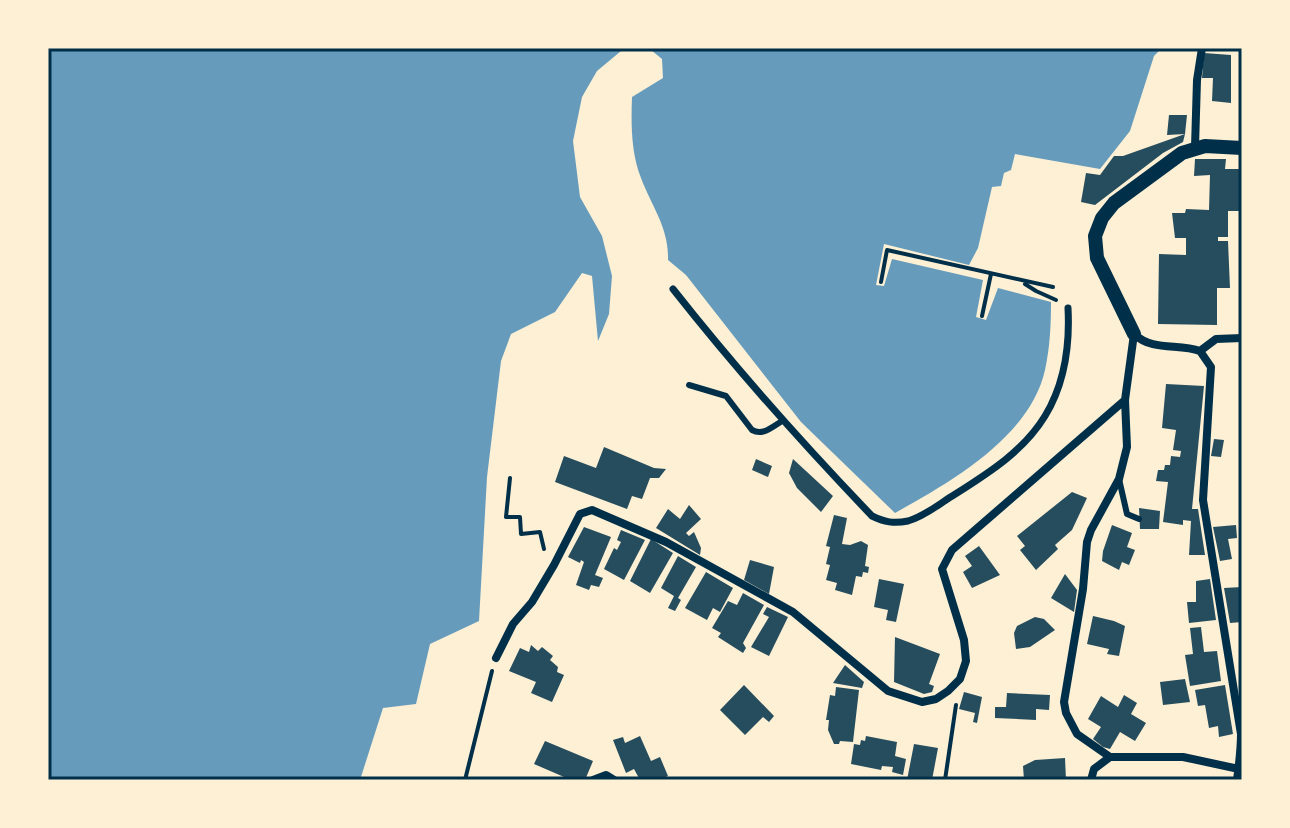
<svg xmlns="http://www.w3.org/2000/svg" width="1290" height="828" viewBox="0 0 1290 828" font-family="Lora,serif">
<rect width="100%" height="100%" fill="#fdf0d5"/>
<path fill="#669bbc" d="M 48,48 L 1162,48 L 1154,56 L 1130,131 L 1100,169 L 1015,154 L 1011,170 L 1004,173 L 1001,186 L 992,187 L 978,248 L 969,265 L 884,244 L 876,285 L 884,286 L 892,259 L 983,280 L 976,317 L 986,320 L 998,288 L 1051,302 C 1051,325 1050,347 1045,370 C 1030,437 951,482 895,513 L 801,422 L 686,275 L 668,260 C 669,228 652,207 641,178 C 631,153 631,123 632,97 L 663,78 L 662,59 L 651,50 L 621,51 L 597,71 L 582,97 L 573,141 L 580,197 L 602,236 L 612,276 L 609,314 L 598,341 L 592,276 L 582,273 L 555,312 L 511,334 L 501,361 L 487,477 L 479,621 L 430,644 L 416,704 L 383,708 L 360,780 L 48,780 Z"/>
<path fill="#264d5e" d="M 1204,53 L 1231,55 L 1231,103 L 1212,101 L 1213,78 L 1202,78 Z
M 1169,115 L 1187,115 L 1185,134 L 1167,135 Z
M 1185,134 L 1183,142 L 1163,153 L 1095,205 L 1081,202 L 1086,173 L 1100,175 L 1114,156 L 1123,156 Z
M 1195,159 L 1226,159 L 1225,169 L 1242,169 L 1242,211 L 1228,211 L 1228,237 L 1218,237 L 1218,241 L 1228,241 L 1230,288 L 1217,288 L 1217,325 L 1158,324 L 1159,254 L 1186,255 L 1186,238 L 1175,238 L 1172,213 L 1185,213 L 1186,209 L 1209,210 L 1210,175 L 1194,176 Z
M 1166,384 L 1204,386 L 1192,509 L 1198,509 L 1205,555 L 1189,555 L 1191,521 L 1183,520 L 1183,525 L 1163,522 L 1168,482 L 1156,481 L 1158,470 L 1164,470 L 1165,465 L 1170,465 L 1171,456 L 1180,457 L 1181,451 L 1173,450 L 1176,430 L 1162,428 Z
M 1214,439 L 1224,440 L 1221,457 L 1211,456 Z
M 604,447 L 654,468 L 666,469 L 659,478 L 650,478 L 642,499 L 632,496 L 627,509 L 555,482 L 564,456 L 596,468 Z
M 756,459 L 772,466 L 768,477 L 752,470 Z
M 793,459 L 833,496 L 821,512 L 797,488 L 789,473 Z
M 1072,492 L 1087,498 L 1072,530 L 1055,545 L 1058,549 L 1036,570 L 1020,550 L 1025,546 L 1017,536 Z
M 689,505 L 701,519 L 686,533 L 689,536 L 694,532 L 701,548 L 700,555 L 656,528 L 668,509 L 680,519 Z
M 1139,508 L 1160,511 L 1159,529 L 1140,529 Z
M 834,515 L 847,518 L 842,544 L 850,545 L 861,541 L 868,545 L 865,566 L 869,567 L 868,573 L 863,572 L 862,577 L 856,576 L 852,595 L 835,590 L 837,583 L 826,580 L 830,565 L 826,564 L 830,547 L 826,546 Z
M 1112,525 L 1132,533 L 1127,547 L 1135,550 L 1129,565 L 1122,562 L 1119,570 L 1102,561 L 1103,551 Z
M 1236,525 L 1237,538 L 1228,539 L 1232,559 L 1220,561 L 1213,527 Z
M 584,527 L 611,537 L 595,575 L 603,578 L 599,587 L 591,585 L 589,590 L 576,585 L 584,562 L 581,560 L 580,563 L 568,557 Z
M 621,530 L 645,540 L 624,580 L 604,569 L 614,548 L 617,550 L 621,542 L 617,540 Z
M 651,539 L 673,553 L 650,593 L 630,581 Z
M 979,546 L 1000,575 L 972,588 L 963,572 L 972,566 L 965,556 Z
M 678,556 L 696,567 L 678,598 L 681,600 L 675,611 L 668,608 L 674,596 L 661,588 Z
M 750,560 L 774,567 L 769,594 L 744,580 Z
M 706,572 L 733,588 L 720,612 L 713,608 L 707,620 L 685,608 Z
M 1065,574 L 1077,590 L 1074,612 L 1051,598 Z
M 879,579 L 904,584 L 896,622 L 886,620 L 888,610 L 874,607 Z
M 1210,579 L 1216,620 L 1189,623 L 1187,602 L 1196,602 L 1196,581 Z
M 1242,587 L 1242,622 L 1230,623 L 1224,588 Z
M 743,593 L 764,605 L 743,643 L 746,648 L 743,653 L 718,637 L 721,633 L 712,628 L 728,601 L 737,605 Z
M 767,607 L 788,617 L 769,656 L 751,647 L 769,617 L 763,614 Z
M 1093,616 L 1114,621 L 1125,626 L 1119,656 L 1107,654 L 1109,649 L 1087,644 Z
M 1035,617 L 1044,619 L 1055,630 L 1030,647 L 1016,649 L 1014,633 L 1017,626 Z
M 1201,627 L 1204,652 L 1217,651 L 1221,681 L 1190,686 L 1185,655 L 1193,654 L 1190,628 Z
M 895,637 L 940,654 L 929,684 L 934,686 L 932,692 L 924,694 L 894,682 Z
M 531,645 L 538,651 L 542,647 L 553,656 L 550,660 L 558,667 L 557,672 L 564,675 L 552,702 L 531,693 L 536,682 L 509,671 L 520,648 L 529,652 Z
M 845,665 L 864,682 L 862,688 L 833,683 Z
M 1185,679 L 1190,702 L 1163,705 L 1160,682 Z
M 744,685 L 774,716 L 769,722 L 763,717 L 745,735 L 720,710 Z
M 1225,685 L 1233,734 L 1219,737 L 1218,726 L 1209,728 L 1205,705 L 1198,706 L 1195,690 Z
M 836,687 L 859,690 L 853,742 L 840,741 L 839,744 L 834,744 L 828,730 L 829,720 L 826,720 L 830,695 L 835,696 Z
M 964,692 L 982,697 L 977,723 L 973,722 L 975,713 L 959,709 Z
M 1007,693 L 1050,695 L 1049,710 L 1036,709 L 1036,720 L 995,718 L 995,707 L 1006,707 Z
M 1124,695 L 1137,703 L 1131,714 L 1146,723 L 1135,741 L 1120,732 L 1110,749 L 1103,747 L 1093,739 L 1101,727 L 1088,719 L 1101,696 L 1118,707 Z
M 640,736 L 651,761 L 660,757 L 668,776 L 659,780 L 640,780 L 634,769 L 626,773 L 613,740 L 623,737 L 625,743 Z
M 866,736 L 897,742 L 895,756 L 906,759 L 903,775 L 892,772 L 893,767 L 882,766 L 881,770 L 851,764 L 854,744 L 860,745 L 861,740 L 865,741 Z
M 545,741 L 593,761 L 585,780 L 571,780 L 534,764 Z
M 914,744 L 938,748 L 932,780 L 907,780 Z
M 1065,758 L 1066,780 L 1024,780 L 1023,766 L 1035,760 Z"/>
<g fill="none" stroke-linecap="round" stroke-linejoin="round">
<path stroke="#003049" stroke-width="4" d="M 881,282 L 887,250 L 1053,287
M 1025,284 L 1036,291 L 1056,300
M 982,316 L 991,274
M 510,478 L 506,517 L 520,517 L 521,534 L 540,532 L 544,549
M 465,780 L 492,671
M 945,780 L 956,705"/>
<path stroke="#003049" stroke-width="6" d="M 689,385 L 726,396 L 752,430 C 763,436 772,427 782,421
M 1119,479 L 1127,514 L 1139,519"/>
<path stroke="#003049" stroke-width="7" d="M 673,289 C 736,369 802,443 872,516 C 884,522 894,524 908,521 C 922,517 934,508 946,500 C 982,477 1022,454 1045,416 C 1065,383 1070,346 1068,308"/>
<path stroke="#003049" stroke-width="8" d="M 1195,147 L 1197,80 L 1202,48
M 1200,351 L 1216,339 L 1242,338
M 496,658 L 513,624 L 532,602 L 554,565 L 580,514 L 592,510 L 666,542 L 793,612 L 888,691 L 922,702 L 936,699 L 948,691 L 960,679 L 966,661 L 964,640 L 942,569 L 952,550 L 1125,400
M 593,780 L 606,775 L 614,780
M 1091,780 L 1094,769 L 1110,757
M 1237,780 C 1239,765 1241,750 1241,734 L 1203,500 L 1211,367 L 1200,351 C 1178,343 1153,352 1134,334 L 1125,400 L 1127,447 L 1119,479 L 1091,530 L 1087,542 L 1083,589 L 1064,702 L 1066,713 L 1077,734 L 1110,757 L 1183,757 L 1239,769"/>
<path stroke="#003049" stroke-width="14" d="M 1134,334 L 1097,258 L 1095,236 L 1102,218 L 1114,203 L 1182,153 L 1205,146 L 1242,148"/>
</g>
<rect width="1290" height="828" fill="none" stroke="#fdf0d5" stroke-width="100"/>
<rect x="50" y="50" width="1190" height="728" fill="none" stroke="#003049" stroke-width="3"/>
</svg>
